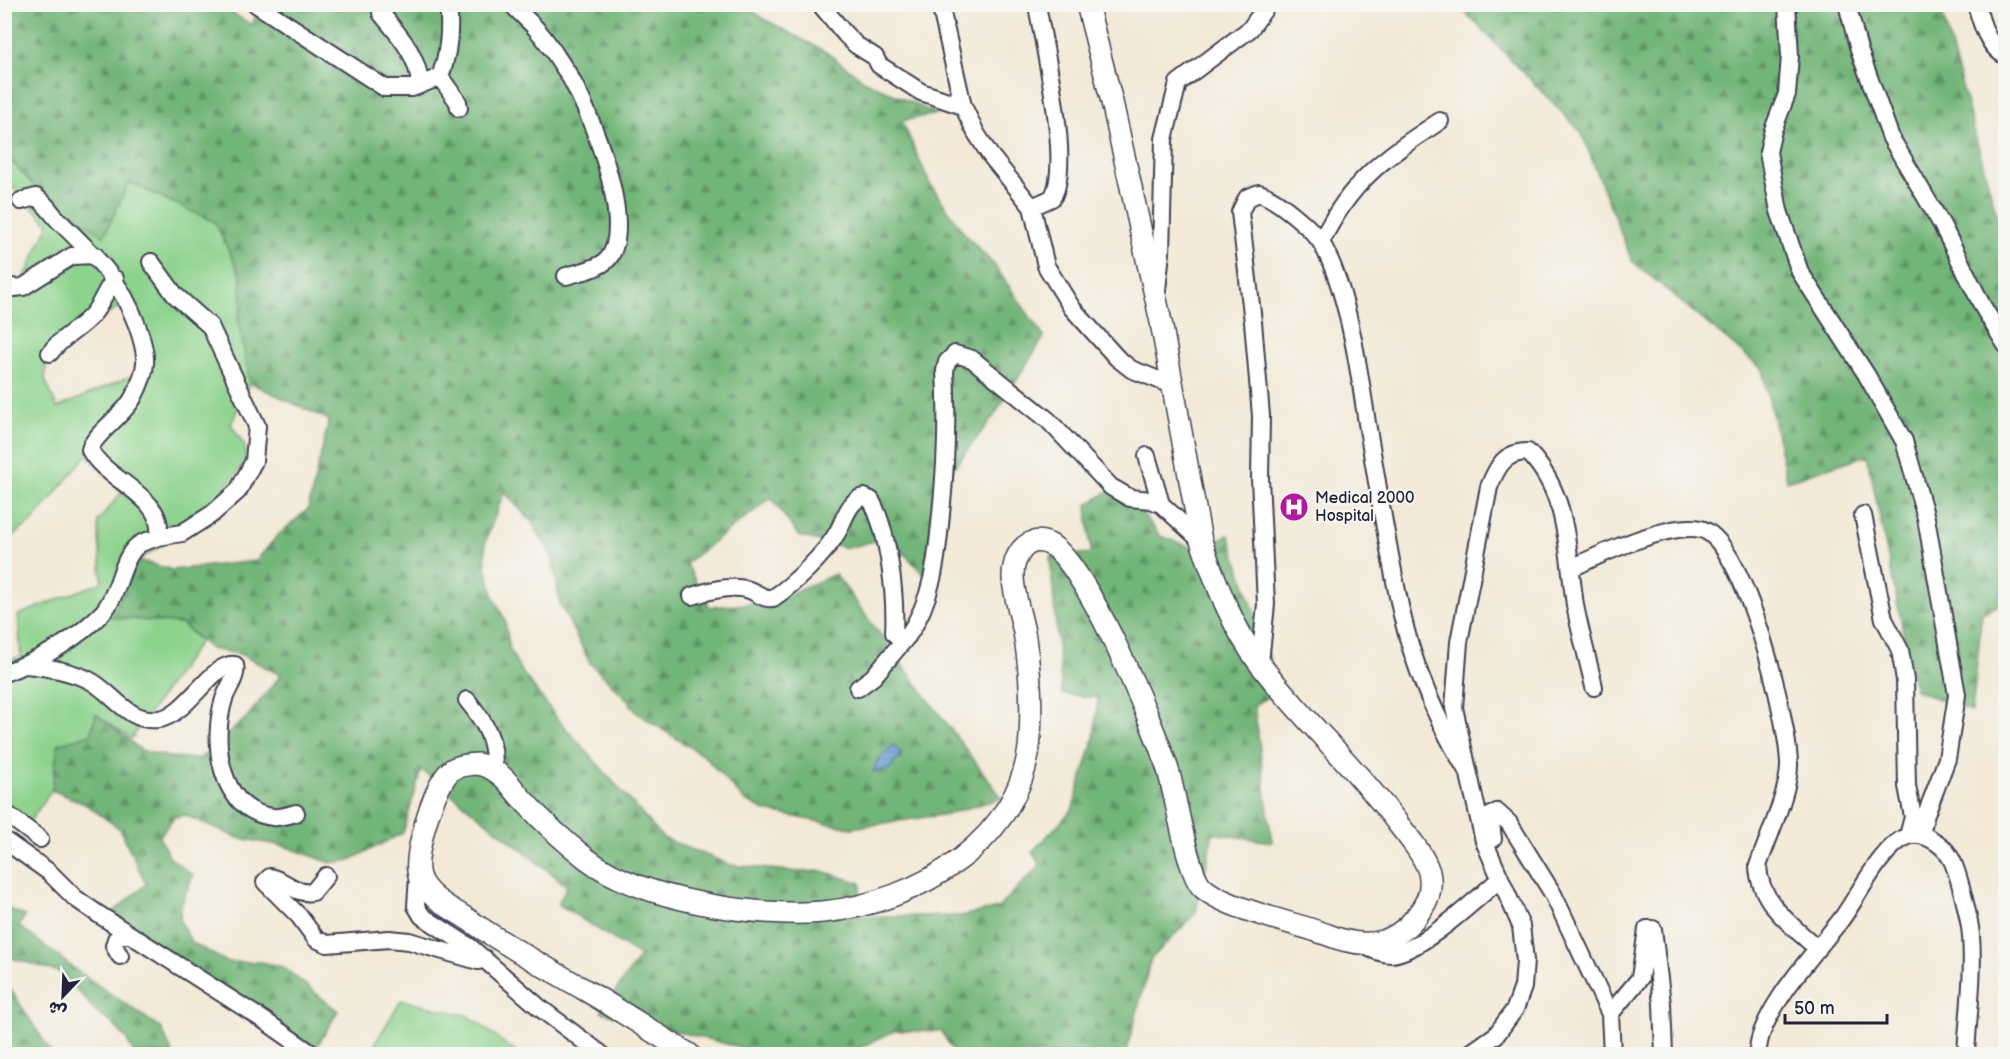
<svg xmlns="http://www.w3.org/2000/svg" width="2010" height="1059" viewBox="0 0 2010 1059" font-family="'Balsamiq Sans','Playpen Sans Arabic',sans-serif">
<defs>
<pattern id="forest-firs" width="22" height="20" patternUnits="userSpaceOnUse" patternTransform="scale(1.5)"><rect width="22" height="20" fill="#72b578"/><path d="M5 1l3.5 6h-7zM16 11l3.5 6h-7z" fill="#5d9364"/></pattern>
<pattern id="water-rules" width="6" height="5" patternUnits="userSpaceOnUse" patternTransform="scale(1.5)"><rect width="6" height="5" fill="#689dd4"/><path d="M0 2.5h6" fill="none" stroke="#5580ad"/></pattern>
</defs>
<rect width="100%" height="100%" fill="#f6f6f2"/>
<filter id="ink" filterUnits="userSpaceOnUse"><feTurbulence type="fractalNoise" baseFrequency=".0167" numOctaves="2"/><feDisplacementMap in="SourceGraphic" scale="12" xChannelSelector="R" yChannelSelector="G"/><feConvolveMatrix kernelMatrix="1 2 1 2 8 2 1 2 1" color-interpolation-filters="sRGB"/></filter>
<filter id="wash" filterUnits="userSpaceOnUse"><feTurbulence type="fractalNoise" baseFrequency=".008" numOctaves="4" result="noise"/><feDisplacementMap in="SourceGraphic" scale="24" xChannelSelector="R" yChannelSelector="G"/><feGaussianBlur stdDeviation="1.35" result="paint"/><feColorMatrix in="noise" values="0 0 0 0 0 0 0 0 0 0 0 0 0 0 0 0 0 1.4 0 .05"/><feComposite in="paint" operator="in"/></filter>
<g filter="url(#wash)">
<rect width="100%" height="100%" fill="#f3e9d6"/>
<path fill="#8dd38d" stroke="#587a64" stroke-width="1.5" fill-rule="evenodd" d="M 4,154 L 37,189 L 103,235 L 129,182 L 215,222 L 241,276 L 242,306 L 238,318 L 250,383 L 231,424 L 245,446 L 246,462 L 218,498 L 181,533 L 138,560 L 112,617 L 182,624 L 200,641 L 131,739 L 96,714 L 92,734 L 58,744 L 52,790 L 28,824 L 5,820 L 5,658 L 21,658 L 18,615 L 102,582 L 98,521 L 122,492 L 87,455 L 33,521 L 5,541 L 5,302 L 17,294 L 49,224 L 5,180 ZM 120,306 L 147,369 L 57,408 L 45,379 L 47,359 Z
M 401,1000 L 469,1016 L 518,1054 L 384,1054 L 373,1047 Z"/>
<path fill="url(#forest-firs)" stroke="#4a6c5a" stroke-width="1.5" d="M 260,4 L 746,5 L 762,18 L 826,52 L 865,81 L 936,114 L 902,121 L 930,184 L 964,233 L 995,266 L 1044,337 L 994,416 L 938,488 L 925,576 L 889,537 L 848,548 L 799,536 L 771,498 L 686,563 L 710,607 L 773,602 L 835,574 L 1002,798 L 947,814 L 851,828 L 765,811 L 745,801 L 705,757 L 637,713 L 626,698 L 590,663 L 560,604 L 552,556 L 531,521 L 504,492 L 485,543 L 486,566 L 494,598 L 505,620 L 510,650 L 521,671 L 558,719 L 663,838 L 731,865 L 799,872 L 822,871 L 861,883 L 858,916 L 961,916 L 998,908 L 1040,865 L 1032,852 L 1072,810 L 1094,738 L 1098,698 L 1062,694 L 1050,557 L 1091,553 L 1087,505 L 1120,484 L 1160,536 L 1194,548 L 1229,535 L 1280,690 L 1254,705 L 1272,842 L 1213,833 L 1196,913 L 1151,959 L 1126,1054 L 955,1054 L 941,1031 L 894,1031 L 847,1054 L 766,1054 L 601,1012 L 640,956 L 558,904 L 567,886 L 421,770 L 403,833 L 350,860 L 331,863 L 284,846 L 238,838 L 185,815 L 174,817 L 159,837 L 170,858 L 193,875 L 181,905 L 180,920 L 191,942 L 227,962 L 262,962 L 283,967 L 338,1011 L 316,1048 L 108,917 L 146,884 L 120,829 L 85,804 L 52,790 L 58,744 L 91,734 L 96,714 L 141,750 L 169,757 L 199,759 L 246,718 L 281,675 L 240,654 L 210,649 L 182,624 L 112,617 L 138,560 L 172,570 L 256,561 L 277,536 L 308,509 L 329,420 L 250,383 L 238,318 L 242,306 L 241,276 L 215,222 L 129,182 L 104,236 L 37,189 L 5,154 L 4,5 L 219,5 L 252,25 Z
M 1458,5 L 1940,5 L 1999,223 L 2006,295 L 2005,602 L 1982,613 L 1972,712 L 1915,690 L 1867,455 L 1787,481 L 1762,369 L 1632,261 L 1581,132 Z
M 5,907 L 25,916 L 19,926 L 76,970 L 161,1028 L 173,1054 L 134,1054 L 126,1038 L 110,1021 L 99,1015 L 62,973 L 5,956 Z
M 5,960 L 7,984 L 51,1052 L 5,1054 Z"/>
<path fill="url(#water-rules)" stroke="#456088" stroke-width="1.5" d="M 893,745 L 902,753 L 890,769 L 873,772 L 877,761 Z"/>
</g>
<g filter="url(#ink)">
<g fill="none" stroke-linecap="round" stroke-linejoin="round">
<g stroke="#414052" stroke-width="20">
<path id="minor" d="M 256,4 L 385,88 L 412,88 L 440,77 C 449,53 451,29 448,4
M 512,4 C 520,14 530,21 538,31 C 549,43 558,59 567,72 C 588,106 637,224 608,259 C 599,269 579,272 566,276
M 820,4 L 845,34 L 856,45 L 875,57 L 879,65 L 921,92 L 963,106
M 940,4 L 963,106 L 976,133 L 990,155 L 1032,207 L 1046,266 L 1072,308 L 1117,358 L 1131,369 L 1174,386
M 1787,4 L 1790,56 L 1787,94 L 1773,130 L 1768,152 L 1779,211 L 1800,272 L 1866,374 L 1904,441 L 1926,518 L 1957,695 L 1947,759 L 1925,817 L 1921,835
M 1847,4 L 1859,50 L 1891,138 L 1942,225 L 1983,307 L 2006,345
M 1976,4 C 1981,22 1988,48 2006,56
M 381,13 C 399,36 418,54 420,85
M 440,77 L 458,102 L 459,108
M 1032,207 L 1052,198 C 1073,165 1043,45 1037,4
M 1321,242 C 1351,180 1384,158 1440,121
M 151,262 L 175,295 L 210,326 L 257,426 L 254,461 L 238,491 L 212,514 L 182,533 L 158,537
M 4,284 L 14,288 L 23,287 L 72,256 L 95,255
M 1157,290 L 1161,253 L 1164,139 L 1178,83 L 1250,29 L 1268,4
M 50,353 C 61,337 79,330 92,315 C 102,304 105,290 115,279
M 1147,456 L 1161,504
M 1863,515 L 1884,619 L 1900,650 L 1905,680 L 1907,786 L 1913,817 L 1908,836
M 1572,568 C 1600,554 1670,522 1701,529 C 1745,540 1789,723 1789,766 C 1789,791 1767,840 1758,866 C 1759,902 1792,926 1818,949
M 692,596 C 708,591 729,585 746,589 C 756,591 763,600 773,598 C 793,585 825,554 837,533 C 844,521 849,499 864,497 L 871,500 C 889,533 896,595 894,633 L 900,639 L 907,637 C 933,600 937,558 941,514 C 946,465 948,419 945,371 L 947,362 L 955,354 L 972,359 L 1048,420 L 1111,487 L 1130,498 L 1151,500 L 1161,504 L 1201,541
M 1260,663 L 1266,604 L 1260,478 L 1261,416 L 1253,322 L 1240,212 L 1247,198 L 1259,193 C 1276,198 1312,228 1322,244 C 1348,290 1359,370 1367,423 C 1378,487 1388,552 1402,615 C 1415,671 1437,721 1466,769
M 26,665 C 47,667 70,671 89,680 C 113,692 127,723 159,719 C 186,716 214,660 235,665 C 238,676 227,689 224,699 C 211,741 219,811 273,817 C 280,818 289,815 296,813
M 4,673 C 40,660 76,640 103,612 C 119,595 121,559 137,546 C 142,541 152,540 158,537 C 168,498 106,481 90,450 C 92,436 124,415 133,398 C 149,368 148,356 137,325 C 120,279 96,257 61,223 C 52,215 47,204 36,197 L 21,201
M 858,688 L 873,677 L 905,639
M 467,700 C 484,721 497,741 493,769
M 4,812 L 40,839
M 1493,839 L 1490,816 L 1497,812 L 1509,823 L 1553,894 L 1610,1014 L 1612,1054
M 4,840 L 49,872 L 75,898 L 98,914 L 265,1021 L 312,1054
M 326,876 L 313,892 C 295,895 286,880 270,877 L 265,882 L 299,916 L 316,939 L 327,944 L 389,939 L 409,941 L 478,961 L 484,958
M 418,876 L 416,906 L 422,916 L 470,947 L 540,1008 L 601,1054
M 1364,945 C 1372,950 1382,954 1391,954 C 1421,952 1476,899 1500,879
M 120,956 L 114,946 L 116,939 L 127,933
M 1610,1014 L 1640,978 L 1647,929 L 1653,929 L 1662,1004 L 1664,1054
M 1469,1054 L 1496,1035 L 1515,1009 L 1523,987 L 1525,961 L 1521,926 L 1484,841 L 1454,708 L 1459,642 L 1489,487 C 1497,467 1504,452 1528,452 C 1569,494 1567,551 1575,605 C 1580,632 1588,660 1594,687
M 1758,1054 C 1756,1016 1816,951 1840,921 C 1857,899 1882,845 1908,836 C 1923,831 1943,844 1950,857 C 1958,869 1970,921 1971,936 C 1974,975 1968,1015 1966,1054"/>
</g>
<g stroke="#414052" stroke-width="24">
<path id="tertiary" d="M 689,1054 C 654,1033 620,1010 585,990 C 546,967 506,946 469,920 C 456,911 440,904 429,892 C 423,886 419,879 418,871 C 415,850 435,780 453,769 C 458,766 472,764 477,764 C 485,765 493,769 499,774 C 509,781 515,792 524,801 C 543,822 565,842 587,859 C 641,900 756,918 823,912 C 917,903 1025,839 1030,736 C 1032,704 1030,670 1025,638 C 1022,618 1014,598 1013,578 C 1012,558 1026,533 1049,544 C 1085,560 1155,729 1168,770 C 1176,796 1187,872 1202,887 C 1225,909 1297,923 1328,935 C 1368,951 1399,945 1423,907 C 1430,896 1432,885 1429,872 C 1423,853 1408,837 1396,821 C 1354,765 1301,718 1259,663 C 1232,627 1216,583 1201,541 L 1161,322 L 1112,102 L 1087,4"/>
</g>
<use href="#minor" stroke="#fff" stroke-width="16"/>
<use href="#tertiary" stroke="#fff" stroke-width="21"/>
</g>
</g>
<defs>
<g id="hospital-disc" transform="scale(1.5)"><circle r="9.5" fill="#b5179e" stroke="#f6f6f2"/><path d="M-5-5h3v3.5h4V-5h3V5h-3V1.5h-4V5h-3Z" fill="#fff"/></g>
</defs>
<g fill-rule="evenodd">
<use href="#hospital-disc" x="1294" y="507"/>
</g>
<g text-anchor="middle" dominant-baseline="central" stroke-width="4.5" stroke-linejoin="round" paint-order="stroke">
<g font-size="16" fill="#22223b" stroke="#f6f6f2" text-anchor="start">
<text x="1315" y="498">Medical 2000<tspan x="1315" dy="18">Hospital</tspan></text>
</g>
</g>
<rect width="2010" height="1059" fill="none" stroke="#f6f6f2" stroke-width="24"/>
<g transform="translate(63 996) rotate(203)" stroke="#f6f6f2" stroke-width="4.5" paint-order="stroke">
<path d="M0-4.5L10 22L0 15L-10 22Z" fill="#22223b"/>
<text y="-9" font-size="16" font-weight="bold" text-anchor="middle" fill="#22223b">ش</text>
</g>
<path d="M1785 1014v9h102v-9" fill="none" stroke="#22223b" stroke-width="3"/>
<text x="1794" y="1014" font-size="18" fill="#22223b" stroke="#f6f6f2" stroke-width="4.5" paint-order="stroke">50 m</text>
</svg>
